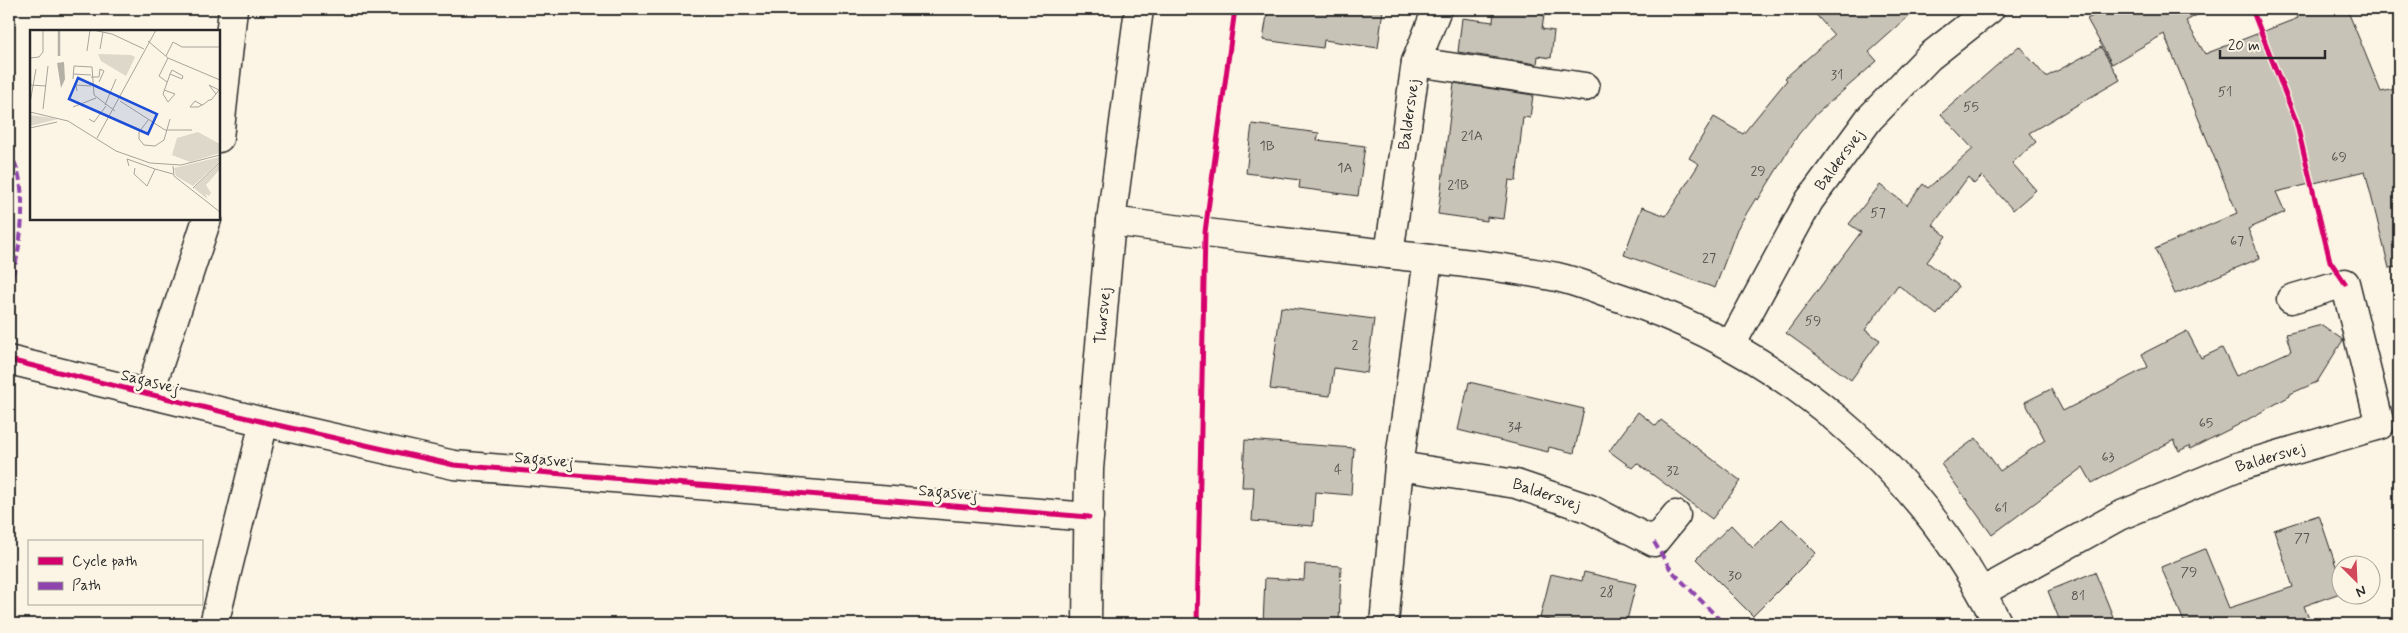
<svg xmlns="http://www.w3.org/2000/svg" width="2408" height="633" viewBox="0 0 2408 633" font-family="Mynerve,sans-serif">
<rect width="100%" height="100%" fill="#fcf5e5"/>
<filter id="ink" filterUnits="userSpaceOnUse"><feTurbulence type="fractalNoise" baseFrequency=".02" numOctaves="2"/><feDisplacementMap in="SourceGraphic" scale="10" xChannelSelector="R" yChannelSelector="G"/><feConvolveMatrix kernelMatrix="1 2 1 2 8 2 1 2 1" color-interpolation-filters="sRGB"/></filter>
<g filter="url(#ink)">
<path fill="#c8c3b7" stroke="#2b2b2b" d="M 1268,9 L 1383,9 L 1378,48 L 1324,40 L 1323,48 L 1263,40 Z
M 1494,9 L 1545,9 L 1542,29 L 1554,31 L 1551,58 L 1538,56 L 1537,64 L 1458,52 L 1462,18 L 1493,22 Z
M 1811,9 L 1917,9 L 1869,52 L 1877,61 L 1813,117 L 1798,135 L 1758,200 L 1756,198 L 1737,229 L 1715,288 L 1624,255 L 1642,207 L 1666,216 L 1699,164 L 1689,158 L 1714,117 L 1743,134 L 1787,80 L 1785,78 L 1834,35 Z
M 2106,9 L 2208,9 L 2186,21 L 2205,54 L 2298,18 L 2294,9 L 2347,9 L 2381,92 L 2399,88 L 2399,267 L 2389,268 L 2365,171 L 2276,192 L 2285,212 L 2248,229 L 2260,258 L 2175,294 L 2155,249 L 2237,213 L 2164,34 L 2112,64 L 2087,19 Z
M 2019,46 L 2046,77 L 2101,47 L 2120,80 L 2029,133 L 2036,142 L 2012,163 L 2036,190 L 2013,210 L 1982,176 L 1974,184 L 1968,177 L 1933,225 L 1946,236 L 1927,262 L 1959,286 L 1937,315 L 1898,285 L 1865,330 L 1880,340 L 1851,380 L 1786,333 L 1861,232 L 1849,224 L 1880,185 L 1907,205 L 1923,184 L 1928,188 L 1973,149 L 1941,114 Z
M 1454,83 L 1533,95 L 1530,118 L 1523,117 L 1516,181 L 1509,180 L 1504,219 L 1487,217 L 1487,221 L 1438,214 Z
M 1252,124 L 1319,133 L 1317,140 L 1365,146 L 1358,196 L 1299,188 L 1300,180 L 1246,173 Z
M 1281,307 L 1374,319 L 1367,373 L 1334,368 L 1330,396 L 1270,389 Z
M 2322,325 L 2343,340 L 2317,382 L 2290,394 L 2290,396 L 2236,426 L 2190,449 L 2189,446 L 2179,451 L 2174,440 L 2092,483 L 2083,467 L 1992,535 L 1941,464 L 1976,438 L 2000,471 L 2045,440 L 2025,402 L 2051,389 L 2063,411 L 2148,367 L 2142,354 L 2187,331 L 2201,358 L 2222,348 L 2236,376 L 2291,351 L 2286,334 Z
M 1469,382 L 1584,409 L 1574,453 L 1549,447 L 1548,452 L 1458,430 Z
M 1638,412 L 1656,426 L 1661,420 L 1741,481 L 1712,519 L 1637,463 L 1632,468 L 1609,451 Z
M 1245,440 L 1354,448 L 1351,495 L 1315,492 L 1313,526 L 1252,521 L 1254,487 L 1242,487 Z
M 2319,515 L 2340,578 L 2340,593 L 2304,606 L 2311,624 L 2185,624 L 2161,567 L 2205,549 L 2229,608 L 2293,587 L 2274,530 Z
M 1782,519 L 1816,553 L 1753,616 L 1696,559 L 1731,525 L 1753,548 Z
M 1305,564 L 1341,566 L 1339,624 L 1263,624 L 1265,578 L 1304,580 Z
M 1584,572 L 1636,584 L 1626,624 L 1566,624 L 1540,618 L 1551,574 L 1582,581 Z
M 2095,572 L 2116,624 L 2061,624 L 2048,591 Z"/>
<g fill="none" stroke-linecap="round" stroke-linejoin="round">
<g stroke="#2b2b2b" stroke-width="31">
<g id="minor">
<path d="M 1416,62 L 1585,87"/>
<path d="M 219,138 L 233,9"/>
<path d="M 1111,221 C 1203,233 1296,244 1388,254 C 1444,261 1502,266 1557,277 C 1576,281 1594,289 1612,295 C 1780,349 1919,466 1998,624"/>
<path id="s1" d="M 1389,254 L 1416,62 L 1437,9"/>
<path id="s2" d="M 1731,345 L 1809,201 L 1869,119 L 1929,57 L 1990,9"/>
<path d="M 9,360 L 264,422 L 454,465 L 1089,517"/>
<path d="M 149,394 L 207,219"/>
<path id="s3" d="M 1399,466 L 1516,484 L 1590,509 L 1654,542 L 1676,515"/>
<path id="s4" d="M 1982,592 L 2119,516 L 2237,467 L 2380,425 L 2345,283 L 2291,299"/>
<path d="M 214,624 L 264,422"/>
<path id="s5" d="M 1087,624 L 1089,469 L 1111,221 L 1139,9"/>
<path d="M 1384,624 L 1399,466 L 1428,259"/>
</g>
</g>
<use href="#minor" stroke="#fcf5e5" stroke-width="28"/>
<path stroke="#8e44ad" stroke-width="4" stroke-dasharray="8 4" stroke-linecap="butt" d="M 9,151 C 12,157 16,165 18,172 C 27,205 20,255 9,287
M 1654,542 L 1671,570 L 1724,624"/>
<g stroke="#fcf5e5" stroke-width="8">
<path id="cycleway" d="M 2252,9 L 2296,121 L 2330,261 L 2345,283
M 9,360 L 264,422 L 454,465 L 1089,517
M 1197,624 L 1205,232 L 1235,9"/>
</g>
<use href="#cycleway" stroke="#d6006c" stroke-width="5"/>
</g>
</g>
<g text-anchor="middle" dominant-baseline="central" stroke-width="5" stroke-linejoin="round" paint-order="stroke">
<g font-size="14" fill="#52514e">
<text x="1837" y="75">31</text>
<text x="2225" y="92">51</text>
<text x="1971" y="107">55</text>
<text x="1472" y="136">21A</text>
<text x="1267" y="146">1B</text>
<text x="2339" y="157">69</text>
<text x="1345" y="168">1A</text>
<text x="1758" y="171">29</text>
<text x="1458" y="185">21B</text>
<text x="1878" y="213">57</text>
<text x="2237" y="241">67</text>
<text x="1709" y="258">27</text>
<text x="1813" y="321">59</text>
<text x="1355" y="345">2</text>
<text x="2206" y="423">65</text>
<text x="1515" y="427">34</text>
<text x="2108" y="457">63</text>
<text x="1338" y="470">4</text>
<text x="1673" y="471">32</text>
<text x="2001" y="508">61</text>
<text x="2302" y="538">77</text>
<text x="2189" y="572">79</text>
<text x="1735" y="576">30</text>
<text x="1607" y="592">28</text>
<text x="2078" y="596">81</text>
</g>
<g font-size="16" fill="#2b2b2b" stroke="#fcf5e5">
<text stroke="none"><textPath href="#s1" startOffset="141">Baldersvej</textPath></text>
<text stroke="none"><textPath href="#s2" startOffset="215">Baldersvej</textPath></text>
<text stroke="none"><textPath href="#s5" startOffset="309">Thorsvej</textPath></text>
<text transform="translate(150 382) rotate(14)">Sagasvej</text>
<text stroke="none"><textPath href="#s4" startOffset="319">Baldersvej</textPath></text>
<text transform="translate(544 460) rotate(5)">Sagasvej</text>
<text transform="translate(948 493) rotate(5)">Sagasvej</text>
<text stroke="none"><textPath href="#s3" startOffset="151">Baldersvej</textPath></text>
</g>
</g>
<g transform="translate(30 30)">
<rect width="190" height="190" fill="#fcf5e5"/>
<path d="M 168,102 L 190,114 L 190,123 L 160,132 L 142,125 L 147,108 Z" fill="#ded8ca"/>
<path d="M 68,24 L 101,25 L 105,27 L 96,46 L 71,31 ZM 0,85 L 15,87 L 28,89 L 0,96 ZM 190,127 L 190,131 L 163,156 L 146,146 L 144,138 ZM 190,133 L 190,139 L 176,155 L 181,163 L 179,166 L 176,164 L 177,169 L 164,158 Z" fill="#ded8ca"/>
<path d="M 34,32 L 35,49 L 31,58 L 27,33 Z" fill="#b4b0a5"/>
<path fill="none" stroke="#b4b0a5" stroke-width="2.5" d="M 29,0 L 29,26"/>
<path fill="none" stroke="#a8a49b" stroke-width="1" d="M 63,0 L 82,4 L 114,19M 118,11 L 138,28 L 190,50M 70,19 L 73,2M 57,21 L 60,0M 136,26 L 143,12 L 152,17 L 190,17M 0,28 L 9,27 L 13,22 L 13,0M 43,44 L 61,45M 61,47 L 69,47 L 70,39 L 74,41 L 69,52M 43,49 L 44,36 L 62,37 L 64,65 L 85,81M 137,52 L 129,46 L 138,28M 0,55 L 16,56M 134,60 L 145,64 L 138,72 L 133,64 L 138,50 L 140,44 L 142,40 L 153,46 L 152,49 L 140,44M 47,61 L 46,55 L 61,56M 90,71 L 135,100 L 162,100M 0,73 L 6,39M 75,75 L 86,49M 172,75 L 165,71 L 160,77 L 168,77 L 174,74 L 179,70 L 181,70 L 186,64 L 189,60 L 179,55 L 186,64M 43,77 L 66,68M 13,79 L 18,36M 0,82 L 38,91 L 86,121 L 120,133 L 151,135 L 190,125M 59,89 L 64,92 L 76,76M 119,89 L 109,102 L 109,109 L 114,115 L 125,116 L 134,110 L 140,89M 0,98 L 27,92M 67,108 L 126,0M 99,136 L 97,129 L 125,139 L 117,156 L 104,144 L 105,138M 143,136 L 144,146 L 190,182M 125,139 L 143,144M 163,158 L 190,132"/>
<path fill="#1d4ed8" fill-opacity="0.15" stroke="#1d4ed8" stroke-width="2.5" d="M 48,48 L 127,84 L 118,104 L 39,69 Z"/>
<rect width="190" height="190" fill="none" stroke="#2b2b2b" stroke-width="2.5"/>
</g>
<rect width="2408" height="633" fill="none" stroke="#fcf5e5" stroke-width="30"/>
<rect x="15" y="15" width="2378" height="603" fill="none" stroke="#2b2b2b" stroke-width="2" filter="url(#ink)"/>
<rect x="28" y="540" width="175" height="65" fill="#fcf5e5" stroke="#a8a49b"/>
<rect x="38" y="557" width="25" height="8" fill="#d6006c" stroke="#a8a49b"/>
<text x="72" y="566" font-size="15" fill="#2b2b2b">Cycle path</text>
<rect x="38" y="582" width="25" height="8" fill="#8e44ad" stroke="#a8a49b"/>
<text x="72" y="590" font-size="15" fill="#2b2b2b">Path</text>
<g transform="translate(2356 580) rotate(156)"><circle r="24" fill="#fcf5e5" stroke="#a8a49b"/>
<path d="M0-4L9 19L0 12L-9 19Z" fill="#d1495b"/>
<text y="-8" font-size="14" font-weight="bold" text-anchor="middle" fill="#2b2b2b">N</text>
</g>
<path d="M2220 50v8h105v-8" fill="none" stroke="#2b2b2b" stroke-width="2.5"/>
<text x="2228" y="50" font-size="15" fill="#2b2b2b" stroke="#fcf5e5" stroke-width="4" paint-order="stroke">20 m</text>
</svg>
